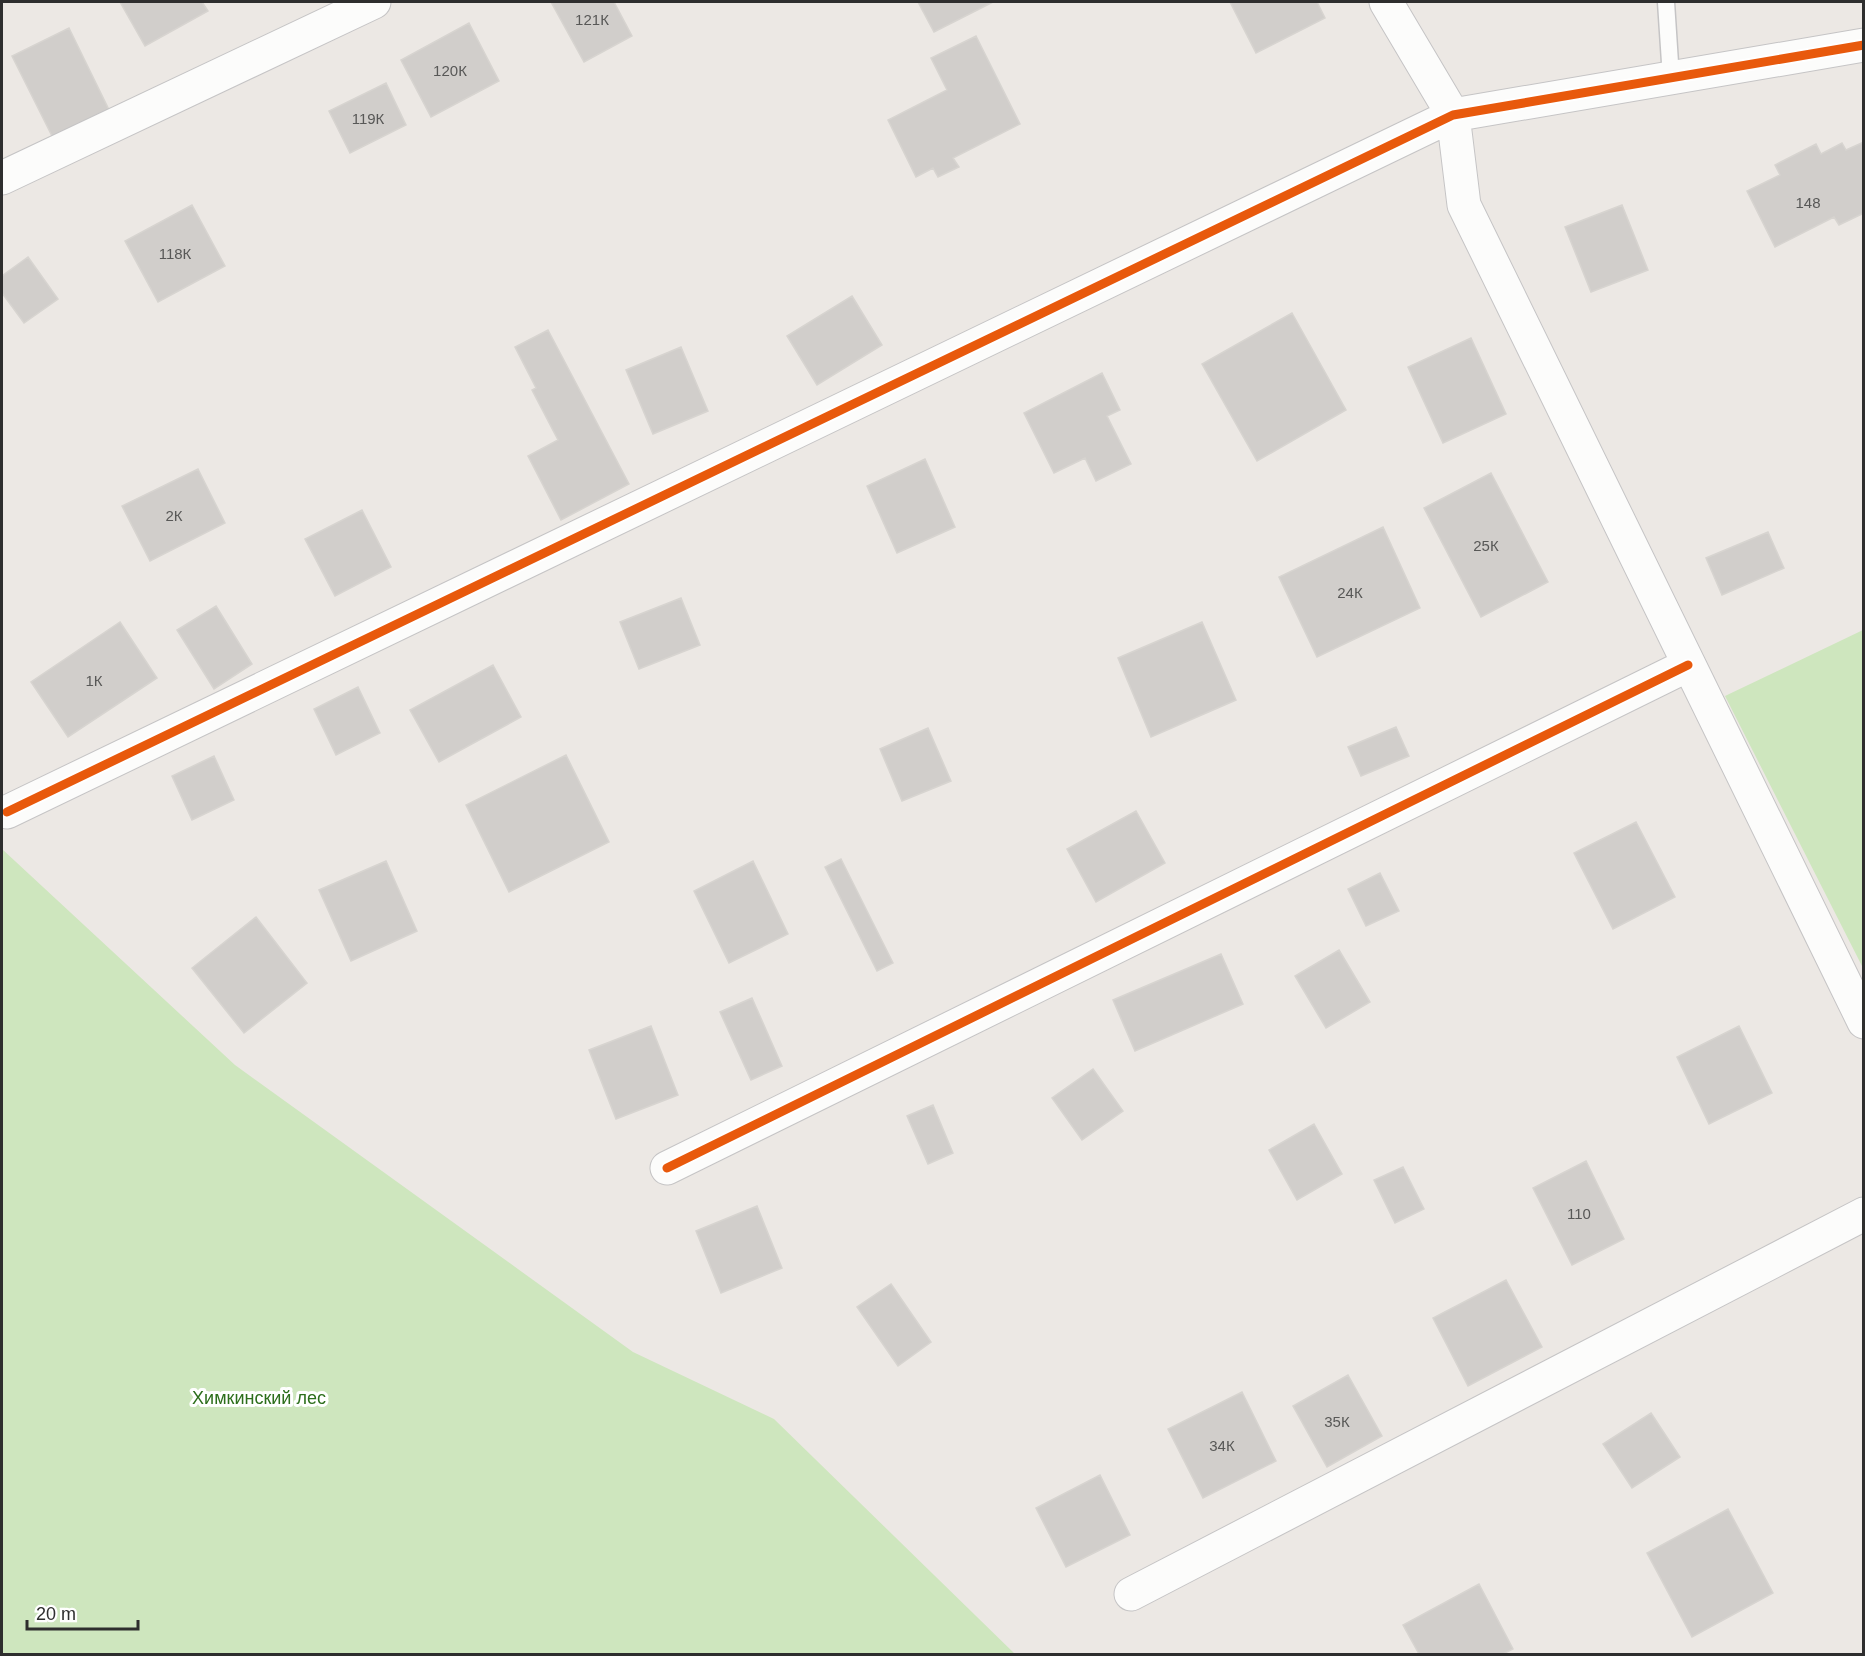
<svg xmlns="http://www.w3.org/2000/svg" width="1865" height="1656" viewBox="0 0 1865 1656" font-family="Arial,sans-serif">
<rect width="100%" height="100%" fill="#ece8e4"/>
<path fill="#cee6be" d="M 1863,630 L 1863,968 L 1725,696 Z
M 2,849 L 235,1065 L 633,1352 L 774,1419 L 1015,1654 L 2,1654 Z"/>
<path fill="#d1cecb" stroke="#d7d4d0" stroke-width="1.5" d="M 120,2 L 202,2 L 208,11 L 145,46 Z
M 551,2 L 614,2 L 632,36 L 584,62 Z
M 918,2 L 993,2 L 934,32 Z
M 1230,2 L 1317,2 L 1325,18 L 1256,53 Z
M 469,23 L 499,81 L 431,117 L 401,60 Z
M 69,28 L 112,116 L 56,144 L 12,56 Z
M 976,36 L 1020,124 L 953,158 L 959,167 L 938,177 L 933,168 L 916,177 L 888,120 L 947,90 L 931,58 Z
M 386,83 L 406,125 L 350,153 L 329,111 Z
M 1864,142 L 1864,213 L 1839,225 L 1834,217 L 1775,247 L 1747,191 L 1780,175 L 1775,165 L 1816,144 L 1821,154 L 1842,143 L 1846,150 Z
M 192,205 L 225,266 L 158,302 L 125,241 Z
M 1622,205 L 1648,270 L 1591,292 L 1565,227 Z
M 28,257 L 58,299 L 24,323 L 2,293 L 2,276 Z
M 852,296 L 882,345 L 817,385 L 787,336 Z
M 1292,313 L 1346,410 L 1257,461 L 1202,364 Z
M 548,330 L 629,484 L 561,520 L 528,456 L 558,440 L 532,390 L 536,388 L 515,347 Z
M 1471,338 L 1506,414 L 1443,443 L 1408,367 Z
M 681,347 L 708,411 L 653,434 L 626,370 Z
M 1102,373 L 1120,410 L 1107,416 L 1131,464 L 1096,481 L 1085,458 L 1054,473 L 1024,413 Z
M 925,459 L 955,527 L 897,553 L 867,486 Z
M 198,469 L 225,523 L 150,561 L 122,506 Z
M 1491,473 L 1548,582 L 1481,617 L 1424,508 Z
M 362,510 L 391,567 L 335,596 L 305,539 Z
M 1383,527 L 1420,608 L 1317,657 L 1279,577 Z
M 1768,532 L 1784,568 L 1722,595 L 1706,558 Z
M 681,598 L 700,645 L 639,669 L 620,622 Z
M 216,606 L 252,664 L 214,689 L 177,630 Z
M 120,622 L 157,678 L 68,737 L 31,682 Z
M 1202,622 L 1236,700 L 1151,737 L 1118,658 Z
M 493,665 L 521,717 L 439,762 L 410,710 Z
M 358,687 L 380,733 L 336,755 L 314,709 Z
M 1396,727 L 1409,756 L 1361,776 L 1348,747 Z
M 928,728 L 951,781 L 902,801 L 880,749 Z
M 566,755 L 609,842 L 509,892 L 466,805 Z
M 214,756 L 234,800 L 192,820 L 172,776 Z
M 1136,811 L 1165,863 L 1096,902 L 1067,849 Z
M 1636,822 L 1675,897 L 1613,929 L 1574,853 Z
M 841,859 L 893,963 L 877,971 L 825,867 Z
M 386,861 L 417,931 L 351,961 L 319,890 Z
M 753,861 L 788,934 L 729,963 L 694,891 Z
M 1380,873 L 1399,911 L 1366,926 L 1348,889 Z
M 256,917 L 307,983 L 244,1033 L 192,968 Z
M 1339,950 L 1370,1002 L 1326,1028 L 1295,976 Z
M 1221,954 L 1243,1004 L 1135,1051 L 1113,1000 Z
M 752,998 L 782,1066 L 751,1080 L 720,1012 Z
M 651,1026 L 678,1095 L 616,1119 L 589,1050 Z
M 1739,1026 L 1772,1093 L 1709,1124 L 1677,1057 Z
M 1093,1069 L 1123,1111 L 1082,1140 L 1052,1098 Z
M 933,1105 L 953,1153 L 928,1164 L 907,1116 Z
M 1314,1124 L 1342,1174 L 1297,1200 L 1269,1150 Z
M 1586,1161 L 1624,1239 L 1572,1265 L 1533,1188 Z
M 1403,1167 L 1424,1209 L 1395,1223 L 1374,1180 Z
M 757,1206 L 782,1268 L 721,1293 L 696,1231 Z
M 1506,1280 L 1542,1347 L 1468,1386 L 1433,1318 Z
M 891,1284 L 931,1342 L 898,1366 L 857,1307 Z
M 1348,1375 L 1382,1436 L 1327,1467 L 1293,1406 Z
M 1242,1392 L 1276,1461 L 1203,1498 L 1168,1429 Z
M 1651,1413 L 1680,1457 L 1632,1488 L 1603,1444 Z
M 1100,1475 L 1130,1535 L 1066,1567 L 1036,1508 Z
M 1728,1509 L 1773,1593 L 1692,1637 L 1647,1553 Z
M 1479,1584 L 1513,1649 L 1503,1654 L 1419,1654 L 1403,1625 Z"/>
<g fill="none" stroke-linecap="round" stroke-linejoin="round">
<g stroke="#c5c4c5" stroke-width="19">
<path id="lane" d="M 1666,2 L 1671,78"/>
</g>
<g stroke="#c5c4c5" stroke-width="35">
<path id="street" d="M 1386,2 L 1453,115 L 1464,205 L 1864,1022
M 2,178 L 374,2
M 7,812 L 1453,115 L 1864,45
M 667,1168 L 1688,665
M 1131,1594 L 1864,1214"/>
</g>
<use href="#lane" stroke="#fcfcfb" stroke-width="16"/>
<use href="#street" stroke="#fcfcfb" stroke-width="33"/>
<g stroke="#fff" stroke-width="13">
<path id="cycleway" d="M 7,812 L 1453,115 L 1864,45
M 667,1168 L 1688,665"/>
</g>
<use href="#cycleway" stroke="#e8590c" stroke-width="9"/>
</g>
<g text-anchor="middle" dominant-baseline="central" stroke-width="6" stroke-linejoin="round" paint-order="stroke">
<g font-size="15" fill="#585857">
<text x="592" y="19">121К</text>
<text x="450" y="70">120К</text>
<text x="368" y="118">119К</text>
<text x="1808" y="202">148</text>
<text x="175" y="253">118К</text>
<text x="174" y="515">2К</text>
<text x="1486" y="545">25К</text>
<text x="1350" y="592">24К</text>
<text x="94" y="680">1К</text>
<text x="1579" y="1213">110</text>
<text x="1337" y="1421">35К</text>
<text x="1222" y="1445">34К</text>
</g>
<g font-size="18" fill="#2c6e1b" stroke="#fff">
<text x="259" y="1398">Химкинский лес</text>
</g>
</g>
<rect width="1865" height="1656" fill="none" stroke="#2e2e2e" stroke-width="6"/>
<path d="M27 1620v9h111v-9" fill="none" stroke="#2e2e2e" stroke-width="3"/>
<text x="36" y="1620" font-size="18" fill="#2e2e2e" stroke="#ffffff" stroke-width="4.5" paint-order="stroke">20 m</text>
</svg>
